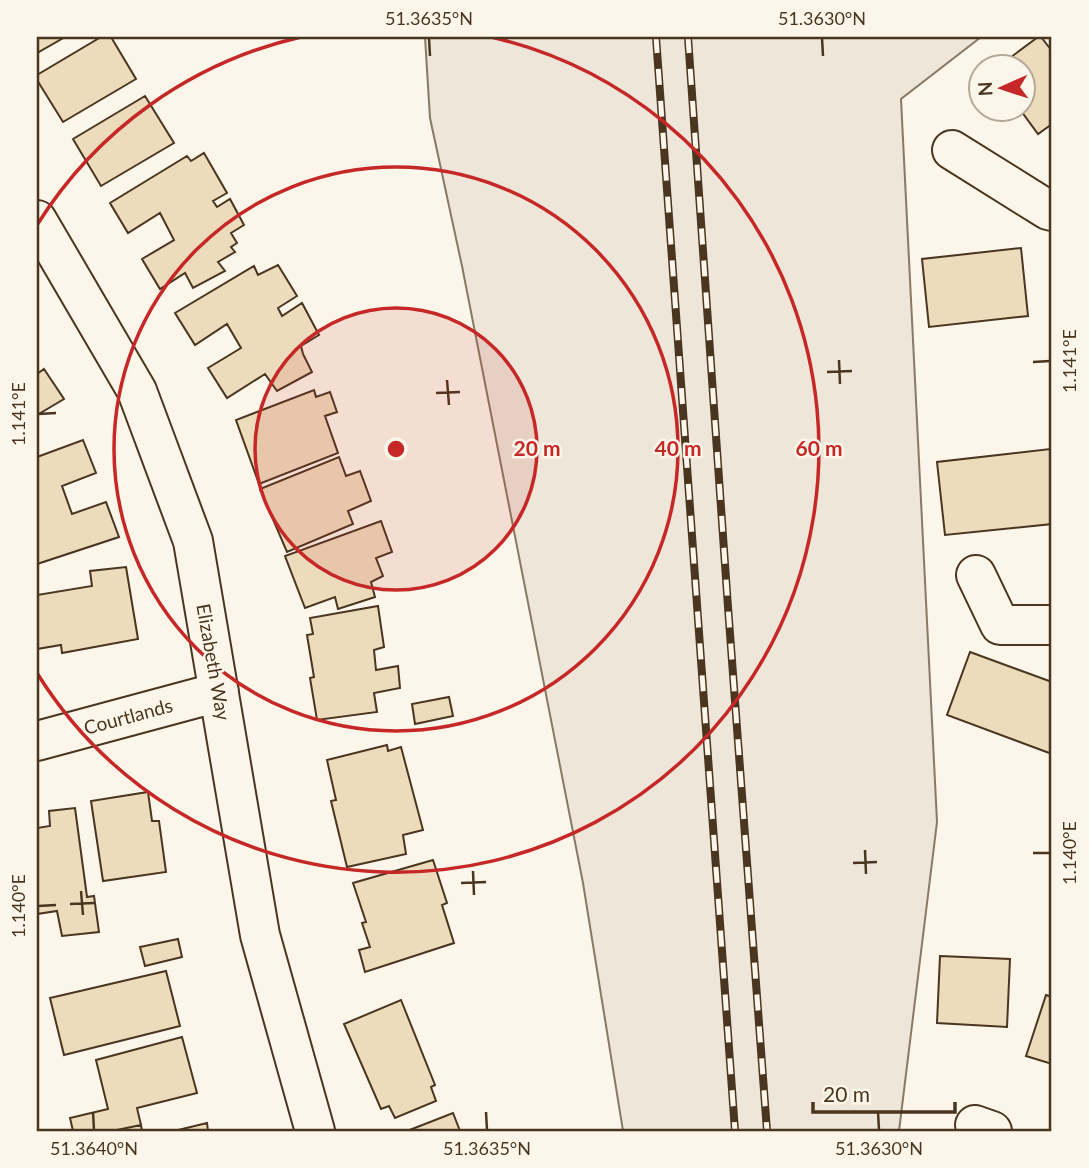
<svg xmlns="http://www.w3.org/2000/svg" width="1089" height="1168" viewBox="0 0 1089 1168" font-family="Lato,sans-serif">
<rect width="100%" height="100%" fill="#fbf6e9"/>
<path fill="#ede6d9" stroke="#887966" stroke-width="2" d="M 425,37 L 981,37 L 901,99 L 937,822 L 899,1131 L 623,1131 L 583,883 L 462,266 L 430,118 Z"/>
<path fill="#ecdcbc" stroke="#4a3520" stroke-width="2" d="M 37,37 L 65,37 L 37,53 Z
M 101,37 L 111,37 L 136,79 L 63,122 L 37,80 L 37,75 Z
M 1038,37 L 1041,37 L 1052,51 L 1052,124 L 1038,134 L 1019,108 L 1023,108 L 1023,66 L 999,66 Z
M 145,96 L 174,143 L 101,186 L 73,139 Z
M 204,153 L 227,193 L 213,201 L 217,207 L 230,199 L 244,225 L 231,233 L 237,243 L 231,247 L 235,252 L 218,262 L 225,271 L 193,288 L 185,273 L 160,289 L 142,259 L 174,240 L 160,213 L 128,233 L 110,203 L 187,156 L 191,161 Z
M 1021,248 L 1028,316 L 929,327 L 922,259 Z
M 278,265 L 297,296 L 278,308 L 282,316 L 302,303 L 319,335 L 301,346 L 303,354 L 312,372 L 277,391 L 265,374 L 227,398 L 208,368 L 241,348 L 227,324 L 195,345 L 175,313 L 254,266 L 258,275 Z
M 44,369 L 64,399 L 37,415 L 37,374 Z
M 314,390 L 316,397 L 330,392 L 337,412 L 325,416 L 338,453 L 259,484 L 236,420 Z
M 83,440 L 96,473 L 62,486 L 72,514 L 106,502 L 119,537 L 37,564 L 37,457 Z
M 1050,449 L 1052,469 L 1052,524 L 945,535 L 937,462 Z
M 339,457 L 346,476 L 360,471 L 371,501 L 348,511 L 353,524 L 287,552 L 260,489 Z
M 381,521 L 392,552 L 376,558 L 383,576 L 371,582 L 375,597 L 338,609 L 335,597 L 305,608 L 285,556 Z
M 126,567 L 138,639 L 62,653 L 61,645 L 37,649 L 37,595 L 92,586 L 90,571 Z
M 378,606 L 384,647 L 374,650 L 376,670 L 398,666 L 400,688 L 374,693 L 377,712 L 317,720 L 310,678 L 314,677 L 307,635 L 313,634 L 310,618 Z
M 970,652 L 1052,682 L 1052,754 L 947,715 Z
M 449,697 L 453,716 L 415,724 L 412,704 Z
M 387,745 L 388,751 L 401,747 L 423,830 L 403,835 L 406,854 L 347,867 L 331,801 L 336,800 L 327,760 Z
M 148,792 L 152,821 L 159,821 L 166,872 L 103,881 L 91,801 Z
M 75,808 L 87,897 L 94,896 L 99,932 L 62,936 L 57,911 L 37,914 L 37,828 L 50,826 L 49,811 Z
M 433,860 L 447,903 L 442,905 L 454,943 L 365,972 L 359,950 L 370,947 L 362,923 L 366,922 L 353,883 Z
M 178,939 L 182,957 L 145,966 L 140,947 Z
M 940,956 L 1010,959 L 1007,1027 L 937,1023 Z
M 166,971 L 180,1026 L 64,1055 L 50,998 Z
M 1046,995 L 1052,997 L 1052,1064 L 1026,1056 Z
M 401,1000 L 435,1085 L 431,1087 L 436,1101 L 395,1118 L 389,1106 L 381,1109 L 344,1024 Z
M 182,1037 L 197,1093 L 137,1108 L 141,1125 L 112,1131 L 73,1131 L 70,1118 L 108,1109 L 96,1060 Z
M 453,1113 L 460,1131 L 407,1131 Z
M 207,1123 L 208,1131 L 174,1131 Z
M 141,1125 L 142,1131 L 112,1131 Z"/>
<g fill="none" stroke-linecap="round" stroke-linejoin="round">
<g stroke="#4a3520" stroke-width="42">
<path id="minor" d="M 952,150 L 1048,210 L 1052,211
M 37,220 L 137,391 L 193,541 L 260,935 L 315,1131
M 976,575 L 1000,625 L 1052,625
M 37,741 L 219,692
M 975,1125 L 992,1131"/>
</g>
<use href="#minor" stroke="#fbf6e9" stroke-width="38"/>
<g stroke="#4a3520" stroke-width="8">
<path id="rail" d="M 656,37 L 735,1131
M 688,37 L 728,607 L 767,1131"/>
</g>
<use href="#rail" stroke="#fbf6e9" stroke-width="5" stroke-dasharray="16" stroke-linecap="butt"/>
</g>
<path fill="none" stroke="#4a3520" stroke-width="2.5" d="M 429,38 L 430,56M 822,38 L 823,56M 839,360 L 840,384M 1033,362 L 1050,361M 827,372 L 852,371M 447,380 L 449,405M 436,393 L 460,392M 38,414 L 56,413M 865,850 L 866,874M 1033,853 L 1050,853M 853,863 L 877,862M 473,871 L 474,895M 461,883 L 486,882M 81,891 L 83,915M 70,904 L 94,903M 38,906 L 56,905M 93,1112 L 94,1130M 486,1112 L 487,1130M 878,1112 L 879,1130"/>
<circle cx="396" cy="449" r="141" fill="#c62828" fill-opacity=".12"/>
<g fill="none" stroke="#c62828" stroke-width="3.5">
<circle cx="396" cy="449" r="141"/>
<circle cx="396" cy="449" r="282"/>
<path d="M37 225A423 423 0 0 1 301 37M491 37A423 423 0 1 1 37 673"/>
</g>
<g text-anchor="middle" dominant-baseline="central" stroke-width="5" stroke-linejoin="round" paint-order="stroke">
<g font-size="19" fill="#4a3520" stroke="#fbf6e9">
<text transform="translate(214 662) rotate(80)">Elizabeth Way</text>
<text transform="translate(128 716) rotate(-15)">Courtlands</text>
</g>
</g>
<circle cx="396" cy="449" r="10" fill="#c62828" stroke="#fbf6e9" stroke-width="3.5"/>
<g font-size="21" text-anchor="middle" font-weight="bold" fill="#c62828" stroke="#fbf6e9" stroke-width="5" stroke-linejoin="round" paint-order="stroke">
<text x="537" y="456">20 m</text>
<text x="678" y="456">40 m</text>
<text x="819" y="456">60 m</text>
</g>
<rect width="1089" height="1168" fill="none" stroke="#fbf6e9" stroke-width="77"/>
<g transform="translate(1002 88) rotate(267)"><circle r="33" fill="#fbf6e9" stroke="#b4a999" stroke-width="2"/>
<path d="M0-5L12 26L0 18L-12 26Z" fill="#c62828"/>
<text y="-10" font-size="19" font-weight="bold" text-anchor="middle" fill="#4a3520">N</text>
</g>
<path d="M813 1102v10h142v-10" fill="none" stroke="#4a3520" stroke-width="3.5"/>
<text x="823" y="1102" font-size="21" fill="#4a3520" stroke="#fbf6e9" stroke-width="5" paint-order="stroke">20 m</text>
<rect x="38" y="38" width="1012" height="1092" fill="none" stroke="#4a3520" stroke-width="2.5"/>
<g font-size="18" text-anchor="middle" fill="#4a3520">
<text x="429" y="25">51.3635°N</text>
<text x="822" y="25">51.3630°N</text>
<text transform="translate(1070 361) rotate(-90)" y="6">1.141°E</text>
<text transform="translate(19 414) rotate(-90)" y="6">1.141°E</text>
<text transform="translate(1070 853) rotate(-90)" y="6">1.140°E</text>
<text transform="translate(19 906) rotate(-90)" y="6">1.140°E</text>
<text x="94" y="1155">51.3640°N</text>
<text x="487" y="1155">51.3635°N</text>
<text x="879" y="1155">51.3630°N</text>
</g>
</svg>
